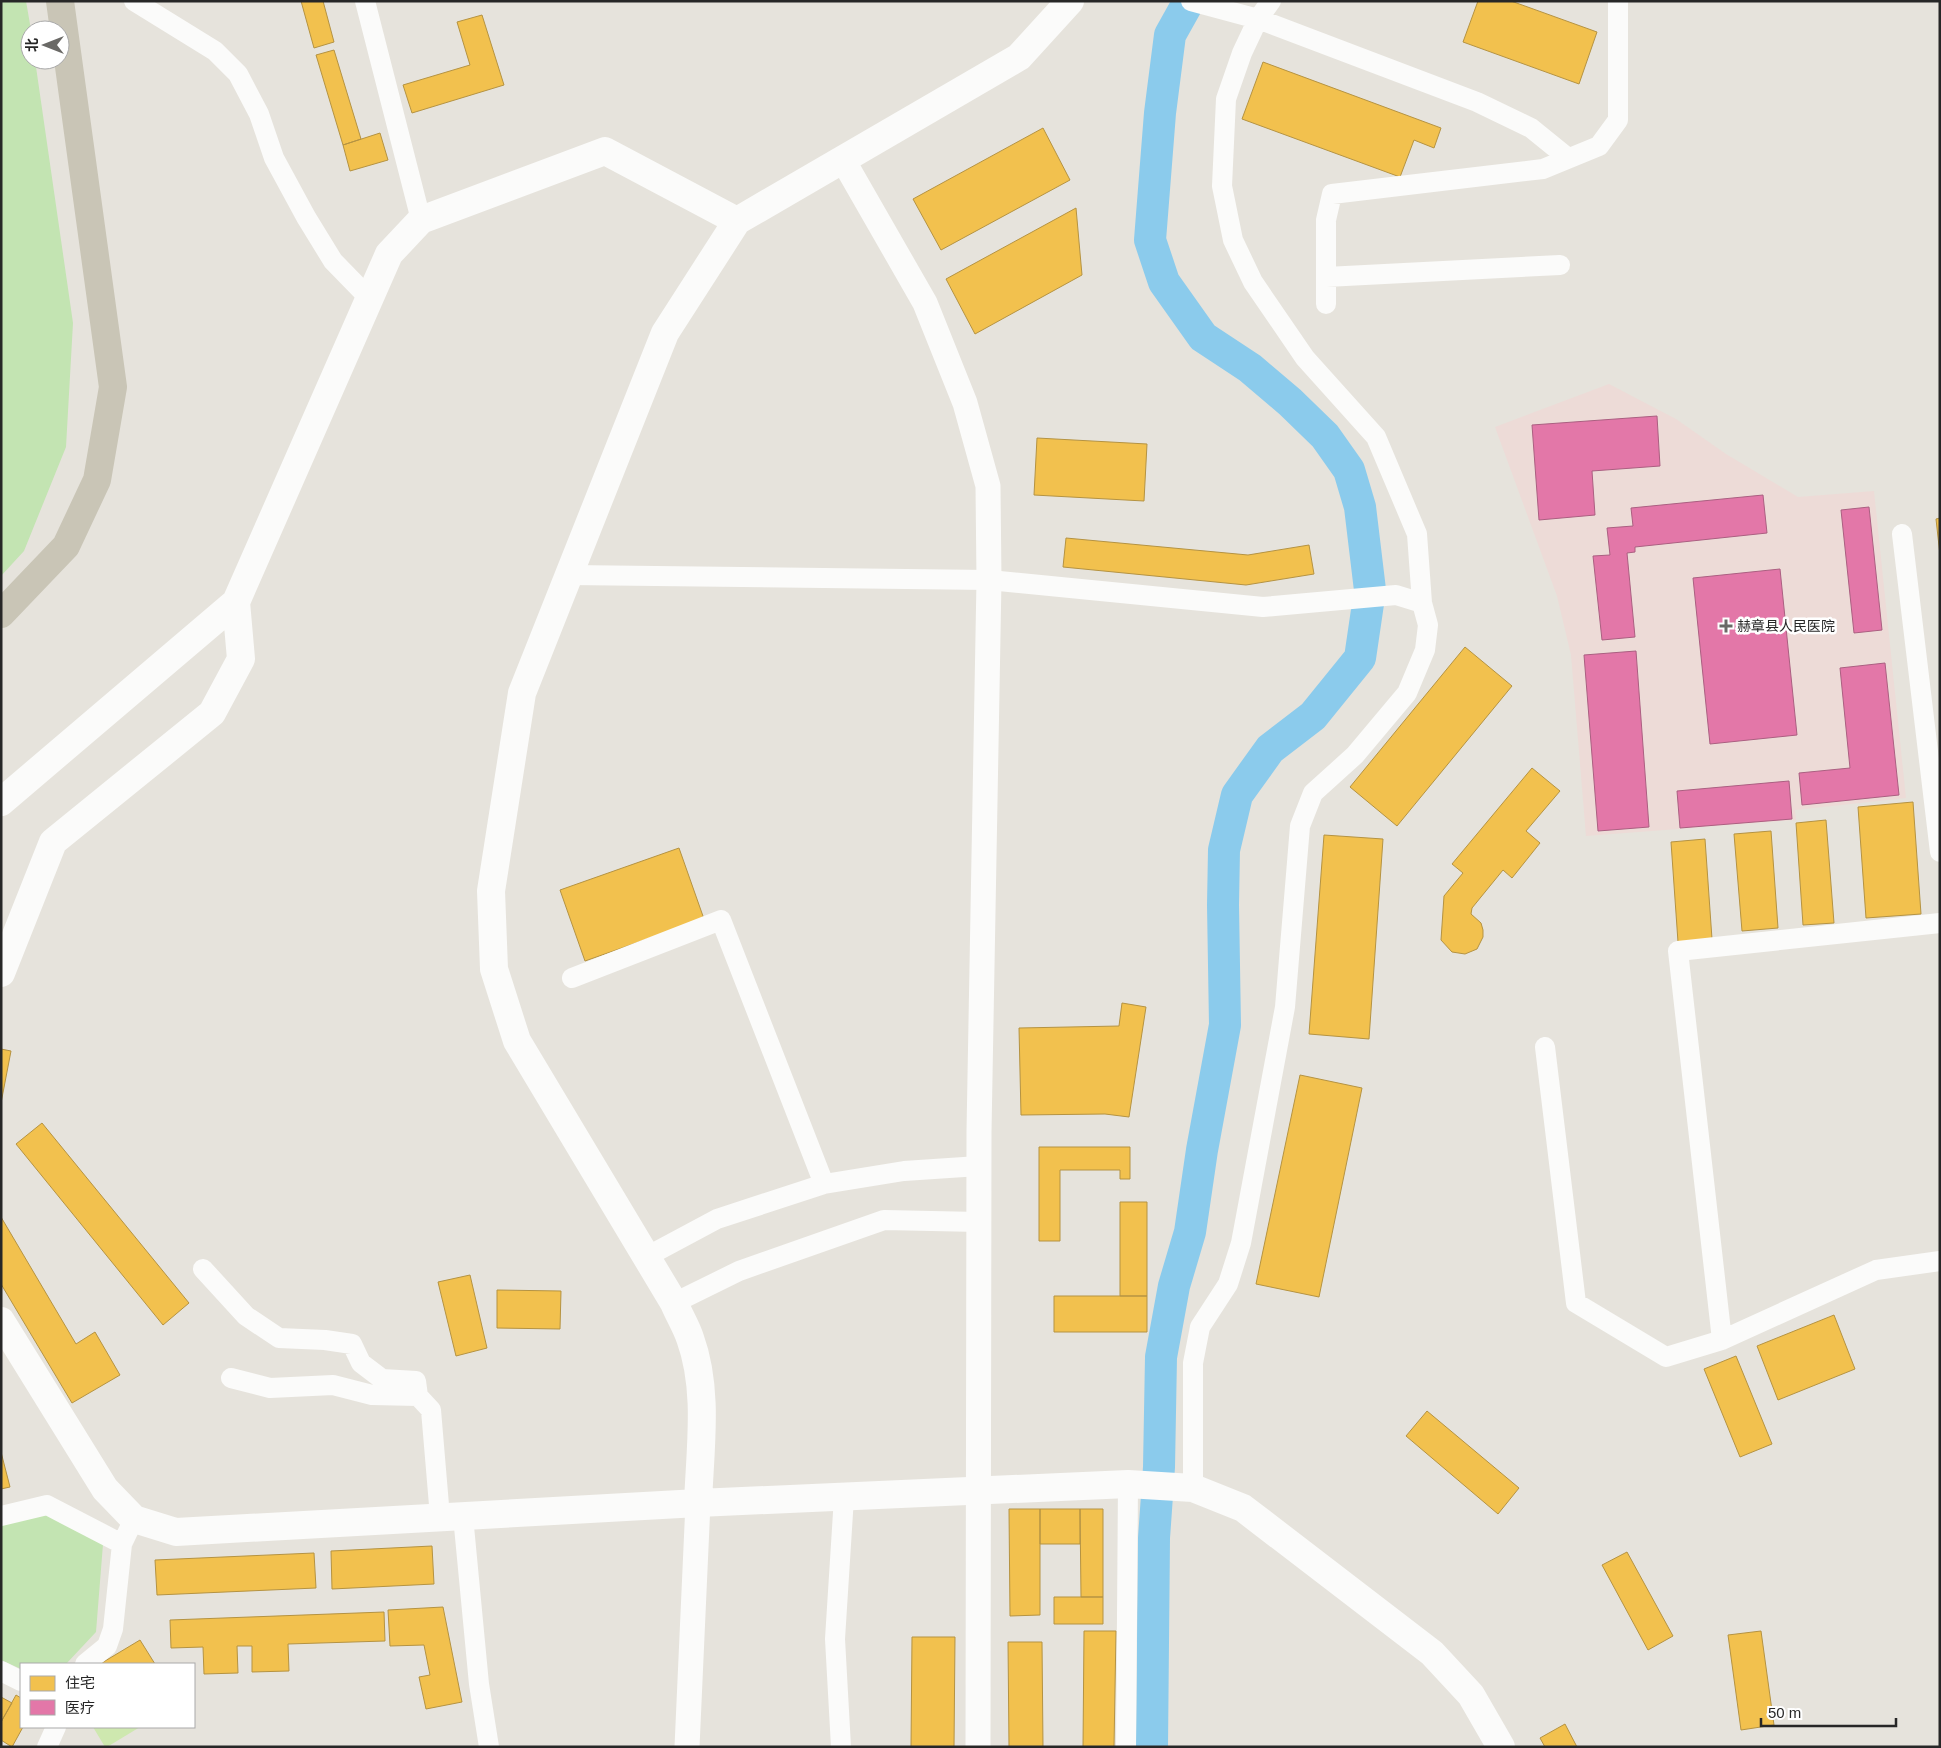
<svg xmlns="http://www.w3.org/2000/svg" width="1941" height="1748" viewBox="0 0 1941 1748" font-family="Arial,'Noto Sans SC',sans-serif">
<rect width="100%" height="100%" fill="#e6e3dc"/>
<path fill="#eddbd7" d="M 1609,384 L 1676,419 L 1726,454 L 1798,497 L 1874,491 L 1906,798 L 1795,810 L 1796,820 L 1586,836 L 1571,655 L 1557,596 L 1495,427 Z"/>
<path fill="#c3e4b2" d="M 1,1 L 26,1 L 31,30 L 30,60 L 35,60 L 73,323 L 66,447 L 24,551 L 1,576 Z
M 47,1512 L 103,1544 L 96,1632 L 66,1664 L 21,1664 L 21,1669 L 1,1660 L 1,1524 Z"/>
<path fill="#cee8af" d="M 93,1727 L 140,1727 L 107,1747 L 105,1747 Z"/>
<path fill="#f2c14e" stroke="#b59342" d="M 301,1 L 323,1 L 334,42 L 314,48 Z
M 1478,1 L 1511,1 L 1597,32 L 1579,84 L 1463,42 Z
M 482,15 L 504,85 L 412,113 L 403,85 L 470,65 L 457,22 Z
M 334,50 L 361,139 L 343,145 L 316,55 Z
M 1263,62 L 1441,128 L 1434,148 L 1414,140 L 1400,177 L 1242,119 Z
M 1043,128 L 1070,180 L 941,250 L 913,199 Z
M 380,133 L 388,160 L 350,171 L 343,145 Z
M 1076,208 L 1082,275 L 975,334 L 946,279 Z
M 1037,438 L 1147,444 L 1144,501 L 1034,495 Z
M 1940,518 L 1940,555 L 1936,519 Z
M 1066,538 L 1248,555 L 1309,545 L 1314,574 L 1246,585 L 1063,567 Z
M 1465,647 L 1512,686 L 1397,826 L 1350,787 Z
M 1532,768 L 1560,791 L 1526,831 L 1540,843 L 1512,878 L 1503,870 L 1472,908 L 1471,914 L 1481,923 L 1483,930 L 1483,937 L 1477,949 L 1465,954 L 1452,952 L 1441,940 L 1444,896 L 1463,873 L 1452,864 Z
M 1913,802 L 1921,914 L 1866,918 L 1858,807 Z
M 1826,820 L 1834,923 L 1803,925 L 1796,823 Z
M 1771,831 L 1778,928 L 1742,931 L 1734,834 Z
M 1324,835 L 1383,839 L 1369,1039 L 1309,1034 Z
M 1705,839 L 1712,939 L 1678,942 L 1671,842 Z
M 679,848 L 704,919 L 585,961 L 560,890 Z
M 1122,1003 L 1146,1007 L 1129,1117 L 1105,1114 L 1021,1115 L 1019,1028 L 1119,1026 Z
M 1,1049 L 11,1051 L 1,1103 Z
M 1300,1075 L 1362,1088 L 1319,1297 L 1256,1284 Z
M 42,1123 L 189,1303 L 163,1325 L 16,1144 Z
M 1039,1147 L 1130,1147 L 1130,1179 L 1120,1179 L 1120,1170 L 1060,1170 L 1060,1241 L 1039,1241 Z
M 1120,1202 L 1147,1202 L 1147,1296 L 1120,1296 Z
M 1,1217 L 76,1344 L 95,1332 L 120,1375 L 72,1403 L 1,1284 Z
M 470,1275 L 487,1348 L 456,1356 L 438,1282 Z
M 497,1290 L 561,1291 L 560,1329 L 497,1328 Z
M 1054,1296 L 1147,1296 L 1147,1332 L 1054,1332 Z
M 1834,1315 L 1855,1369 L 1778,1400 L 1757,1346 Z
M 1736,1356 L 1772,1444 L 1740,1457 L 1704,1369 Z
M 1427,1411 L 1519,1488 L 1498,1514 L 1406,1436 Z
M 1,1452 L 10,1487 L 1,1489 Z
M 1009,1509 L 1040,1509 L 1040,1615 L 1010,1616 Z
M 1040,1509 L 1080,1509 L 1080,1544 L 1040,1544 Z
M 1080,1509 L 1103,1509 L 1103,1597 L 1081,1597 Z
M 432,1546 L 434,1584 L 332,1589 L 331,1551 Z
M 1627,1552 L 1673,1636 L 1648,1650 L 1602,1565 Z
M 314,1553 L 316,1588 L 157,1595 L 155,1560 Z
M 1054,1597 L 1103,1597 L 1103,1624 L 1054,1624 Z
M 443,1607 L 462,1702 L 426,1709 L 419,1677 L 430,1675 L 424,1645 L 390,1646 L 388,1610 Z
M 384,1612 L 385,1641 L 288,1644 L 289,1671 L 252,1672 L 252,1646 L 237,1646 L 238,1673 L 204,1674 L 203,1647 L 171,1648 L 170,1620 Z
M 1084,1631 L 1116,1631 L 1114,1747 L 1083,1747 Z
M 1761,1631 L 1774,1725 L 1741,1730 L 1728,1635 Z
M 912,1637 L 955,1637 L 954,1747 L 911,1747 Z
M 140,1640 L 155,1664 L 100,1664 Z
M 1008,1642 L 1042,1642 L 1043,1747 L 1009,1747 Z
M 16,1695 L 21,1698 L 21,1727 L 23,1727 L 12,1747 L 1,1740 L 1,1722 Z
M 1,1697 L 12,1703 L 1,1722 Z
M 1565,1724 L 1577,1747 L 1545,1747 L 1540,1738 Z"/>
<path fill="#e377a8" stroke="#ab5f81" d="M 1657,416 L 1660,466 L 1592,471 L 1595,515 L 1539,520 L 1532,425 Z
M 1763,495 L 1767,533 L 1635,547 L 1635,552 L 1627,553 L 1635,637 L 1602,640 L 1593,556 L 1610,555 L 1607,528 L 1633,526 L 1631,508 Z
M 1869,507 L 1882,630 L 1854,633 L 1841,510 Z
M 1780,569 L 1797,735 L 1710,744 L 1693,578 Z
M 1636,651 L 1649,827 L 1598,831 L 1584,655 Z
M 1885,663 L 1899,795 L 1802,805 L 1799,773 L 1850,768 L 1840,668 Z
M 1789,781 L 1792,819 L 1680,828 L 1677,791 Z"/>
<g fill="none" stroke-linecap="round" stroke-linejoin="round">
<path stroke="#8bcbec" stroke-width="32" d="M 1152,1747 L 1154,1538 L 1159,1467 L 1161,1357 L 1174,1286 L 1190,1232 L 1202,1150 L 1225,1025 L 1223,905 L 1224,850 L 1237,795 L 1270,749 L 1313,716 L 1360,658 L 1370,590 L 1360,507 L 1349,470 L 1325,436 L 1290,402 L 1250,368 L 1203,337 L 1164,282 L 1150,240 L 1160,113 L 1170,35 L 1189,1"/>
<path stroke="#fbfbfa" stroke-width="20" d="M 134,1 L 215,51 L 238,74 L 259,114 L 274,158 L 306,217 L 333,261 L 370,299
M 365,1 L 421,220
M 1191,1 L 1258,19 L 1477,102 L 1531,128 L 1568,158
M 1271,1 L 1258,19 L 1242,53 L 1226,99 L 1222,186 L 1233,240 L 1253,282 L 1305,358 L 1376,437 L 1417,534 L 1422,603
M 1326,277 L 1560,265
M 1326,304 L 1326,220 L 1332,194 L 1543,169 L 1599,146 L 1618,120 L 1618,1
M 1902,534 L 1940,852
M 569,575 L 989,580 L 1263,607 L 1396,595 L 1422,603 L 1428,625 L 1425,650 L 1407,693 L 1355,755 L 1313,793 L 1300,826 L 1285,1007 L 1241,1243 L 1228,1284 L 1200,1327 L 1193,1363 L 1193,1488
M 572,978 L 721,920 L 824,1184
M 1545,1047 L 1576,1303 L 1666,1357 L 1722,1340 L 1876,1270 L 1940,1261
M 646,1257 L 717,1219 L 824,1184 L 904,1171 L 979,1166
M 203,1269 L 246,1316 L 279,1338 L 325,1340 L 352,1344 L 361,1363 L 382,1379 L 416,1381 L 418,1396
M 674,1303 L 739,1271 L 884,1220 L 979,1222
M 1722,1340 L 1678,951 L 1940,923
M 231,1378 L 270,1388 L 333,1385 L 372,1395 L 418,1396 L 431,1410 L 440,1517
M 1,1516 L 47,1505 L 122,1544
M 463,1516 L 479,1684 L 489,1747
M 85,1664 L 107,1646 L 113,1629 L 122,1544 L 134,1519
M 1,1671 L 21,1681
M 47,1747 L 56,1727
M 841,1747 L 835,1639 L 844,1497
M 1126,1747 L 1128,1484"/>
<path stroke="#fbfbfa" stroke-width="25" d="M 843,160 L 925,303 L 965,403 L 988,486 L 989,580 L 979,1132 L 978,1747
M 687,1747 L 698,1503"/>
<path stroke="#fbfbfa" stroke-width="28" d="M 1,802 L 236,602 L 389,254 L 421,220 L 605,151 L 737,221
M 1,973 L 53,842 L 212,713 L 241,659 L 236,602
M 1,1321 L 105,1489 L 134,1519 L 176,1532 L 698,1503 L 1128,1484 L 1193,1488 L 1243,1508 L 1432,1653 L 1471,1695 L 1501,1747
M 698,1503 C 700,1449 709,1390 690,1338 C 686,1326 679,1315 674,1303 L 517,1041 L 494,969 L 491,891 L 522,693 L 665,333 L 737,221 L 1019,57 L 1070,1"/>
<path stroke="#c9c5b6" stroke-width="28" d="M 1,614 L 66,546 L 97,480 L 113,387 L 60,1"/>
</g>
<path fill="#6a6966" stroke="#fff" stroke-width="2" d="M1723.5 618.5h5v5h5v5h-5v5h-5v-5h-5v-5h5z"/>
<g text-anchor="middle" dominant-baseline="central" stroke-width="5" stroke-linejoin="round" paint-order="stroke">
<g font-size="14" fill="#272727" stroke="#fff" text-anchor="start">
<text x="1737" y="626">赫章县人民医院</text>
</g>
</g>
<rect width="1941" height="1748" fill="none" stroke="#272727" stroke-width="5"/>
<rect x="20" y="1663" width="175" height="65" fill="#ffffff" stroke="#a9a9a9"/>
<rect x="30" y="1676" width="25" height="15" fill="#f2c14e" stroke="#a9a9a9"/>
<text x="65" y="1688" font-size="15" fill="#272727">住宅</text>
<rect x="30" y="1700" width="25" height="15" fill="#e377a8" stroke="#a9a9a9"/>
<text x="65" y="1713" font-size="15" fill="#272727">医疗</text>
<g transform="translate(45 45) rotate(270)"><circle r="24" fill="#ffffff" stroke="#a9a9a9"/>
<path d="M0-4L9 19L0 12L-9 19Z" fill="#6a6966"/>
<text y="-8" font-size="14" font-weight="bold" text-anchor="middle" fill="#272727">北</text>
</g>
<path d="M1761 1718v8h135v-8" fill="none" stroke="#272727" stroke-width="2.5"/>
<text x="1768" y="1718" font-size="15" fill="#272727" stroke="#ffffff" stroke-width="4" paint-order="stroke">50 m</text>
</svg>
